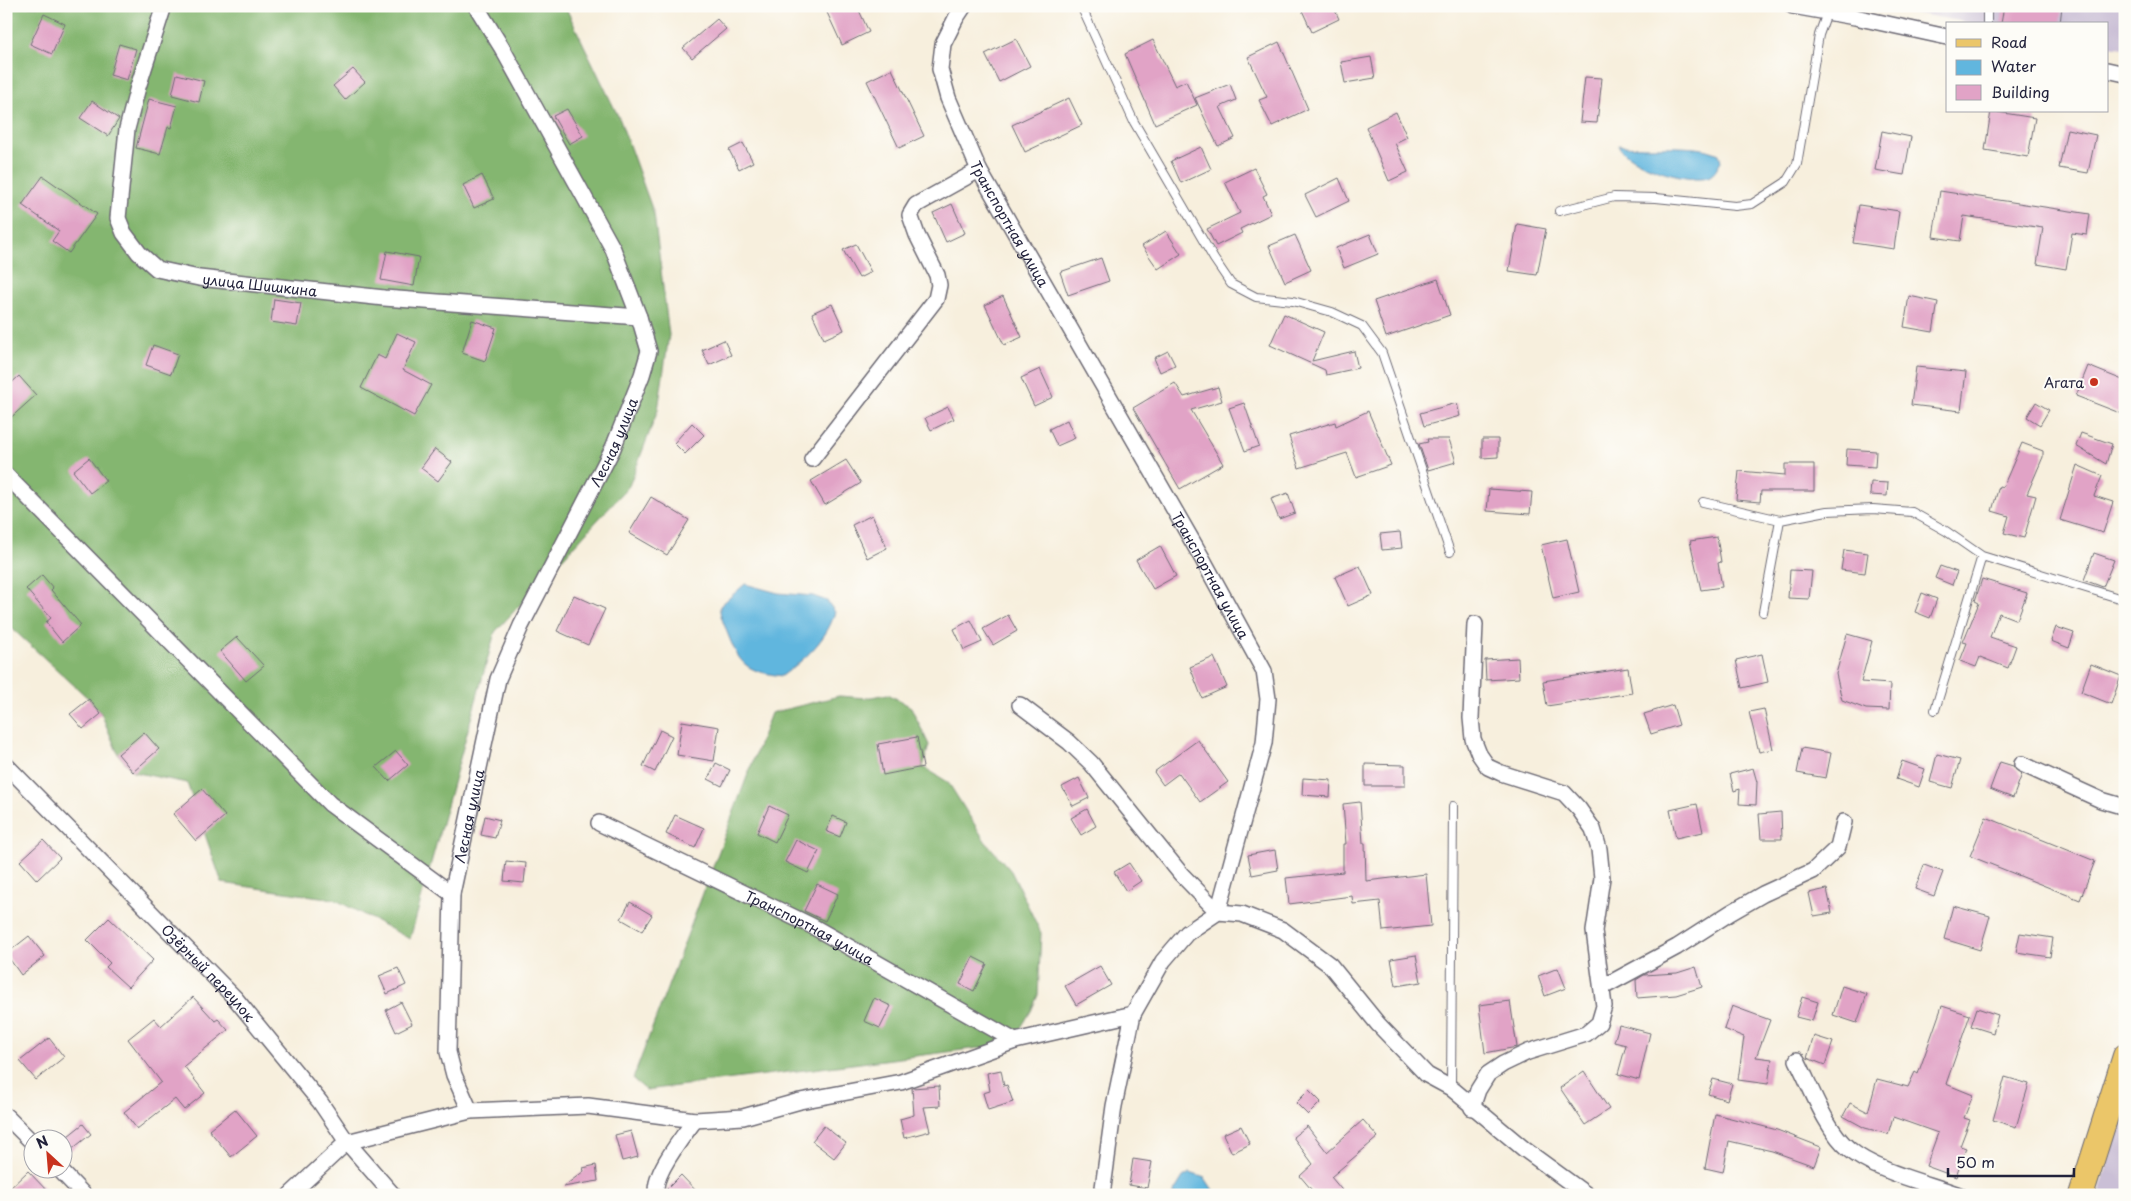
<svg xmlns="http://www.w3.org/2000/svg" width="2131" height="1201" viewBox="0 0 2131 1201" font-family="'Playpen Sans',sans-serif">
<rect width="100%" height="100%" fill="#fdfcf7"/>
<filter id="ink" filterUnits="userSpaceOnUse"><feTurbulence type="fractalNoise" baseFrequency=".02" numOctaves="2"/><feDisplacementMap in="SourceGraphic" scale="10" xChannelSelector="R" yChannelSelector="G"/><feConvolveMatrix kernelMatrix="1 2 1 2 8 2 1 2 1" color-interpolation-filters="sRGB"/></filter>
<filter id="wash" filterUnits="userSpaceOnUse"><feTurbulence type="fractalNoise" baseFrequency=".0096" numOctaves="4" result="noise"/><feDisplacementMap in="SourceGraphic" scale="20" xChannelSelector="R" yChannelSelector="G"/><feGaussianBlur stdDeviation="1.12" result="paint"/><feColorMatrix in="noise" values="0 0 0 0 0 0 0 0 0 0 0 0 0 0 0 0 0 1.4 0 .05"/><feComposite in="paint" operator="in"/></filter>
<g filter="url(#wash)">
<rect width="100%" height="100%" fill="#f7efdd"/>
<path fill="#cabfd6" d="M 1873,6 L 2125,6 L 2125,48 L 2107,46 L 2107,24 L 1977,24 Z
M 2125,1111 L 2125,1195 L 2098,1195 Z"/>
<path fill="#84b670" stroke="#536c56" d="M 6,6 L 565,6 L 620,120 L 654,214 L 669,335 L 658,410 L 629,486 L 495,632 L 410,939 L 334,899 L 222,883 L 187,783 L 133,772 L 118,754 L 101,713 L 89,699 L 6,623 Z
M 888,694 L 911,707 L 929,745 L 923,767 L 948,782 L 985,841 L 1011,871 L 1041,933 L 1038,995 L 1031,1011 L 1011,1044 L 646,1090 L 633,1079 L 771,713 L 839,696 L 866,698 Z"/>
<path fill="#61b6de" stroke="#426c8c" d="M 1618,145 C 1647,150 1694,142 1719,154 L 1721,162 C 1717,168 1715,174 1708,177 C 1689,183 1627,164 1618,145 Z
M 745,584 L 778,593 L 813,596 L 827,601 L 835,612 C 827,640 805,659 782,676 C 746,671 740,666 727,632 C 724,623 719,615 720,606 Z
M 1190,1173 L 1205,1178 L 1213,1190 L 1213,1195 L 1172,1195 L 1183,1177 Z"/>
<g id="blocks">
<path fill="#e1a3c6" d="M 824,6 L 857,6 L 869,32 L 842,45 Z
M 1300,6 L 1333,6 L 1339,19 L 1312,32 Z
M 2004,6 L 2062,6 L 2060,24 L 2001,24 Z
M 44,14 L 65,24 L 52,54 L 30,44 Z
M 717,19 L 726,29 L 692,58 L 683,48 Z
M 1016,39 L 1030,66 L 999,82 L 985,54 Z
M 1153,40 L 1175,86 L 1186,81 L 1197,105 L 1155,124 L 1125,54 Z
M 1279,42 L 1308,109 L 1272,126 L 1259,100 L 1267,97 L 1248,57 Z
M 119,44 L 136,49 L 127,80 L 110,75 Z
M 1371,57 L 1375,78 L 1345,83 L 1341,62 Z
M 353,69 L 365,82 L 345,100 L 333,86 Z
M 892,69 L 924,136 L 899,148 L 867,81 Z
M 177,74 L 204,81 L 199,102 L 172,95 Z
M 1585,77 L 1602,78 L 1597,123 L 1580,122 Z
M 1230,84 L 1236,100 L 1220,107 L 1235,138 L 1218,146 L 1195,98 Z
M 1069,98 L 1082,125 L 1025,152 L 1012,125 Z
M 149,99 L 177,106 L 171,128 L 168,127 L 160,154 L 136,148 Z
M 92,101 L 119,119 L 108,136 L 80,118 Z
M 567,109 L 583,136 L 569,144 L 553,116 Z
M 1991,111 L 2035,118 L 2028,157 L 1985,150 Z
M 1396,112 L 1407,137 L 1395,143 L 1408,172 L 1389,181 L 1366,127 Z
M 2067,129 L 2096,135 L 2088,173 L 2059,168 Z
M 1882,131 L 1911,137 L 1904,175 L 1875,170 Z
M 743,143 L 753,162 L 739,169 L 729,150 Z
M 1201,147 L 1211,169 L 1181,183 L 1171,161 Z
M 1254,168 L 1267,194 L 1263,196 L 1271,214 L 1240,229 L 1242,233 L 1216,246 L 1207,229 L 1240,213 L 1225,182 Z
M 482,175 L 494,199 L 474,208 L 463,185 Z
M 43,176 L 97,214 L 69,253 L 52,241 L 59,231 L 22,205 Z
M 1339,178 L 1349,201 L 1316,217 L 1305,195 Z
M 1940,191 L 2090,214 L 2087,235 L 2072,233 L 2066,269 L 2037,264 L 2043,228 L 1964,216 L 1960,241 L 1933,237 Z
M 952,204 L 965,233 L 946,242 L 933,213 Z
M 1859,205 L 1899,211 L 1894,249 L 1853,243 Z
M 1517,224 L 1546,229 L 1537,275 L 1509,271 Z
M 1166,231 L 1181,254 L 1158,269 L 1142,246 Z
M 1370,234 L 1378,254 L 1344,268 L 1336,248 Z
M 1295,235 L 1311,270 L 1285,282 L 1269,246 Z
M 856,244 L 871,272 L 859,278 L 843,250 Z
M 387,251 L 419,257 L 414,286 L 381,280 Z
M 1101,258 L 1109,281 L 1068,295 L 1060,272 Z
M 1438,279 L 1450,315 L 1386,337 L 1374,301 Z
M 1003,296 L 1022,337 L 1004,345 L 985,305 Z
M 1909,296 L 1938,302 L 1933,332 L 1904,327 Z
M 274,299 L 301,303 L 297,326 L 271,322 Z
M 832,304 L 844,330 L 824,339 L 812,313 Z
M 1284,314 L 1324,332 L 1312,361 L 1354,351 L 1358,368 L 1326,375 L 1325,370 L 1270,345 Z
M 472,320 L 496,328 L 485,361 L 462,353 Z
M 397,333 L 416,342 L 403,370 L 431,385 L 414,416 L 361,388 L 377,355 L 385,359 Z
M 724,340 L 731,355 L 709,365 L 702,350 Z
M 153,345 L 178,354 L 171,374 L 146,365 Z
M 1168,351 L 1175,365 L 1160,372 L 1154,358 Z
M 2088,366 L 2125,381 L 2125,415 L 2076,396 Z
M 1916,367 L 1966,372 L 1961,411 L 1911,405 Z
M 1040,369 L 1053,397 L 1034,406 L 1021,378 Z
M 19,376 L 36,395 L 6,422 L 6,388 Z
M 1175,383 L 1184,397 L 1218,387 L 1222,401 L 1191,410 L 1223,464 L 1180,489 L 1133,408 Z
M 2036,402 L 2049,410 L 2040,425 L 2027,417 Z
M 1244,403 L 1259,446 L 1245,451 L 1229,408 Z
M 1457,403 L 1460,416 L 1424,426 L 1420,413 Z
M 948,407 L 954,419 L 931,430 L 925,418 Z
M 1368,411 L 1391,465 L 1356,477 L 1347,453 L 1299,468 L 1289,436 L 1335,422 L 1336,426 Z
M 1067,420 L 1075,438 L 1057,446 L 1049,429 Z
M 692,423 L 704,435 L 685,454 L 674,443 Z
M 2081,433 L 2112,444 L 2106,464 L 2076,446 Z
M 1427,439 L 1449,439 L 1456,462 L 1428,470 L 1419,444 L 1428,442 Z
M 1482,439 L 1498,439 L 1498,457 L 1482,458 Z
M 2022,443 L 2043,451 L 2043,457 L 2027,494 L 2036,496 L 2024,538 L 2004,533 L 2009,516 L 1992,511 L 1999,486 L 2003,487 Z
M 435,449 L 452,462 L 438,481 L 421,468 Z
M 1847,449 L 1876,451 L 1875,467 L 1846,465 Z
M 89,458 L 106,481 L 90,493 L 73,471 Z
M 846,460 L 861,483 L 825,505 L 811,481 Z
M 1785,464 L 1814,464 L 1814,491 L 1761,491 L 1760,502 L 1736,500 L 1739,471 L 1785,475 Z
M 2077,465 L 2102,476 L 2094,496 L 2113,502 L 2103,533 L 2060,520 Z
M 1871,482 L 1888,483 L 1887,496 L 1870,495 Z
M 1489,489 L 1532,492 L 1530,514 L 1487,511 Z
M 1288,493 L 1295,513 L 1279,519 L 1271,499 Z
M 651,497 L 689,520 L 667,555 L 629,533 Z
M 872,515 L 887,548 L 867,558 L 852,525 Z
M 1400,532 L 1402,548 L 1382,550 L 1380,534 Z
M 1717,537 L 1721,562 L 1718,563 L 1722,587 L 1701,590 L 1690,541 Z
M 1567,539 L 1579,592 L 1553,598 L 1541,545 Z
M 1160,546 L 1176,576 L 1153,589 L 1136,560 Z
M 1844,550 L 1868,553 L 1865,573 L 1841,570 Z
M 2094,553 L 2114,560 L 2103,587 L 2084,580 Z
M 1360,566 L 1373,595 L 1348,606 L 1335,577 Z
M 1940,566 L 1957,572 L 1952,585 L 1935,578 Z
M 1790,570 L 1812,571 L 1809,599 L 1788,598 Z
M 42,575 L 53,588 L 51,590 L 81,625 L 62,642 L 46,622 L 51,618 L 26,589 Z
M 1982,579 L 2027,593 L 2017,620 L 1999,613 L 1990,637 L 2016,646 L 2008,668 L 1980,657 L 1976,667 L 1960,661 L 1967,643 L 1963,642 L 1979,603 L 1975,601 Z
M 1922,593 L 1937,599 L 1930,618 L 1915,612 Z
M 574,595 L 605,609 L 588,645 L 557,631 Z
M 1008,615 L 1017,631 L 993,645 L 983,629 Z
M 971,620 L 982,642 L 964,650 L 954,629 Z
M 2056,627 L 2074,633 L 2069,648 L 2051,641 Z
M 1847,634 L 1872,641 L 1861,682 L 1890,684 L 1889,710 L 1866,709 L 1842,700 L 1836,674 Z
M 237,637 L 264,666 L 246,681 L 220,651 Z
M 1762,654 L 1768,682 L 1742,688 L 1736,660 Z
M 1214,657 L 1227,687 L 1202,698 L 1190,667 Z
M 1518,658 L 1519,678 L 1486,680 L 1485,660 Z
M 2091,664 L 2121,676 L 2111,704 L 2081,692 Z
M 1628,668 L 1632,693 L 1547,706 L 1543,681 Z
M 89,699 L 101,714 L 83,729 L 70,714 Z
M 1673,705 L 1679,725 L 1651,734 L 1644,714 Z
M 1764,709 L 1773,749 L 1759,752 L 1749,712 Z
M 682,721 L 719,727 L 714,761 L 677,755 Z
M 660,730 L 672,736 L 655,772 L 643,766 Z
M 144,732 L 159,749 L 133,772 L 118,754 Z
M 917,737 L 923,767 L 883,775 L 878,744 Z
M 1198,740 L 1228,782 L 1200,802 L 1179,773 L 1163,785 L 1154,772 Z
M 1802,748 L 1831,753 L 1826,778 L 1797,773 Z
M 396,751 L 408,765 L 389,781 L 376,767 Z
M 1937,754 L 1960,760 L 1952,788 L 1930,782 Z
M 1902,761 L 1925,769 L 1919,787 L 1896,779 Z
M 2000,762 L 2013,766 L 2022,774 L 2013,798 L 1990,789 Z
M 716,763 L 730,770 L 722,786 L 708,779 Z
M 1365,764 L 1405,765 L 1405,786 L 1365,786 Z
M 1753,768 L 1757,782 L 1756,805 L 1739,804 L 1740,789 L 1734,791 L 1730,774 Z
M 1079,778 L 1089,798 L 1073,806 L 1062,787 Z
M 1303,778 L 1331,780 L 1330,797 L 1302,795 Z
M 202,789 L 225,816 L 196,841 L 173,814 Z
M 1360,802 L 1363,843 L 1365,843 L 1366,881 L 1426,874 L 1431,926 L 1383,931 L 1380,901 L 1353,904 L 1352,896 L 1289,904 L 1286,878 L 1343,872 L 1343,844 L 1346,844 L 1343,804 Z
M 1697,804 L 1703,832 L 1676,838 L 1670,810 Z
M 769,806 L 788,815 L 775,842 L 757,833 Z
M 1087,809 L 1096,826 L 1081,835 L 1071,818 Z
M 1781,812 L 1782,839 L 1761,839 L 1759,814 Z
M 675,815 L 704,828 L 695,848 L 666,834 Z
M 485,816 L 500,820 L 495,838 L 481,835 Z
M 833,816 L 846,822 L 840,837 L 826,831 Z
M 1986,817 L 2095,861 L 2080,900 L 1970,856 Z
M 43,840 L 60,858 L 37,880 L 20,861 Z
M 796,840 L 819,851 L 808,873 L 785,862 Z
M 1275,850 L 1278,870 L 1252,875 L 1248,855 Z
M 506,861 L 526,863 L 524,883 L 504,881 Z
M 1129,863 L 1141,881 L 1126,891 L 1114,872 Z
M 1924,865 L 1943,872 L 1934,896 L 1915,889 Z
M 817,884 L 838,894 L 825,921 L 804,911 Z
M 1827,889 L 1832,913 L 1814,916 L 1809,893 Z
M 630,902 L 652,915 L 642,931 L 621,919 Z
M 1953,906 L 1990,916 L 1980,950 L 1944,939 Z
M 109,918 L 153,960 L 128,987 L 106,967 L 110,963 L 87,940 Z
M 2020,933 L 2053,938 L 2050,957 L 2016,952 Z
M 29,936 L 45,956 L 21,975 L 6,954 Z
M 1416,955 L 1421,982 L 1396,986 L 1391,959 Z
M 973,957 L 987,964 L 974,991 L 960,984 Z
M 1100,966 L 1111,985 L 1076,1005 L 1065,986 Z
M 1696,967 L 1702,987 L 1676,995 L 1637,998 L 1636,980 L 1644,975 L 1677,973 Z
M 398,968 L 406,985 L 387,994 L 379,976 Z
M 1558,968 L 1566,988 L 1545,996 L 1538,976 Z
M 1842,986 L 1867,994 L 1857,1023 L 1833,1015 Z
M 193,997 L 215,1021 L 218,1019 L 228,1030 L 184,1066 L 205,1093 L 184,1110 L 175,1099 L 137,1129 L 124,1112 L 161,1082 L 128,1039 L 154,1018 L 161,1026 Z
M 1802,997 L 1818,1002 L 1812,1021 L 1796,1017 Z
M 874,998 L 891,1006 L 880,1028 L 864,1021 Z
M 1510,1001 L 1517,1047 L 1485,1053 L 1479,1005 Z
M 401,1002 L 412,1024 L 396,1032 L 386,1010 Z
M 1732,1006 L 1770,1020 L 1756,1057 L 1772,1059 L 1768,1084 L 1738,1080 L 1744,1037 L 1724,1029 Z
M 1942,1006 L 1970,1015 L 1946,1084 L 1973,1095 L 1964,1118 L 1970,1120 L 1960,1146 L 1966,1148 L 1956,1177 L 1926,1166 L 1938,1133 L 1893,1117 L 1888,1134 L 1865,1128 L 1843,1116 L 1850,1103 L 1868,1112 L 1877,1079 L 1908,1087 L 1915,1072 L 1918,1074 Z
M 1977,1008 L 1998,1015 L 1993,1033 L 1971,1026 Z
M 1619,1025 L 1650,1033 L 1639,1080 L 1618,1074 L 1626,1045 L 1614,1042 Z
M 1814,1036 L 1833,1042 L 1825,1065 L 1807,1058 Z
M 49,1038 L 64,1057 L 36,1080 L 20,1061 Z
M 1001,1070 L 1004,1086 L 1007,1085 L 1013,1102 L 988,1110 L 983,1093 L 990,1091 L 987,1073 Z
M 1584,1071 L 1609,1109 L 1585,1125 L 1560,1088 Z
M 2005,1077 L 2029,1084 L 2016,1127 L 1993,1120 Z
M 1713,1079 L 1732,1084 L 1727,1100 L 1708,1094 Z
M 939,1086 L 940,1106 L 924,1107 L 930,1131 L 904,1138 L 900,1119 L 914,1115 L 912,1088 Z
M 1309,1090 L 1321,1102 L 1308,1115 L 1296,1103 Z
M 235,1109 L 257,1136 L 231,1157 L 209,1130 Z
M 1715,1114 L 1777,1130 L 1821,1147 L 1814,1166 L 1772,1151 L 1729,1141 L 1723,1172 L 1705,1168 Z
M 1363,1120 L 1378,1137 L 1331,1177 L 1346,1195 L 1316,1195 L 1300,1176 L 1313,1164 L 1293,1137 L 1307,1126 L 1327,1152 Z
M 83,1124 L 91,1134 L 71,1150 L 63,1140 Z
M 824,1126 L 846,1143 L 834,1158 L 812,1141 Z
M 1241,1126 L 1250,1144 L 1232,1153 L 1223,1134 Z
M 631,1131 L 638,1157 L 622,1161 L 615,1135 Z
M 1133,1159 L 1152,1162 L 1147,1188 L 1129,1185 Z
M 596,1165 L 598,1181 L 563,1187 L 584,1171 L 583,1168 Z
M 28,1171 L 51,1195 L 6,1195 L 6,1192 Z
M 681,1175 L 700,1195 L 666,1195 L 666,1190 Z"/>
</g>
</g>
<g filter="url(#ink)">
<use href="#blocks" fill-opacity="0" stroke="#6d6a74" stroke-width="1"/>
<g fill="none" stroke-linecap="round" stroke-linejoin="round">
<g stroke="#6d6a74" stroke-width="10">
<path id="service" d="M 1081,6 L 1134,122 L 1214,259 L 1231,284 L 1256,297 L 1293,301 L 1332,312 L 1362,326 L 1382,353 L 1450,552
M 1987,24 L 1987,6
M 1559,211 L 1614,197 L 1656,198 L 1735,206 L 1752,204 L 1786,182 L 1797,164 L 1819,35 L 1828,10
M 1703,502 L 1780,520 L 1827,511 L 1873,509 L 1912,512 L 1946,531 L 1982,556 L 2125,600
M 1763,612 L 1780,520
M 1935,710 L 1982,556
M 1451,1088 L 1453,806"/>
</g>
<g stroke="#6d6a74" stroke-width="18">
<g id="minor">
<path id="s1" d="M 964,6 L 956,18 L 943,44 L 940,69 L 948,98 L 979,170 L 1202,558 L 1264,671 L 1268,699 L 1264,743 L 1218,912"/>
<path d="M 1793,6 L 1855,17 L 1947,37"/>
<path id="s2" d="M 162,12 L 138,87 L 127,129 L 118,218 L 124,233 L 139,253 L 157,269 L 199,278 L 384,298 L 639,317"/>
<path d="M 2107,70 L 2125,74"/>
<path d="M 812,459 L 936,299 L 939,285 L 937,275 L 917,235 L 910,215 L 916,205 L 979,170"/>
<path d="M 6,475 L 330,804 L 452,894"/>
<path d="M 1020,705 L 1069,742 L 1091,763 L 1181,874 L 1218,912"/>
<path d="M 2022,764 L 2101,800 L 2125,807"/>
<path id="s3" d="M 6,765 L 235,998 L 320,1102 L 347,1142 L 393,1195"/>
<path id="s4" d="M 599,823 L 812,926 L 1015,1041"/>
<path d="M 1603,987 L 1677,947 L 1730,913 L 1763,894 L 1813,871 L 1838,847 L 1844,822"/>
<path d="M 1797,1060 C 1811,1087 1826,1130 1849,1149 C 1874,1171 1927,1183 1959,1195"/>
<path d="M 1472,1108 L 1478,1090 L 1488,1074 L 1503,1064 L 1528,1052 L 1586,1034 L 1599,1023 L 1604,1006 L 1594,931 L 1602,878 L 1599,849 L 1593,829 L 1579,809 L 1564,793 L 1501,773 L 1488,767 L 1479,754 L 1473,739 L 1471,718 L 1475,624"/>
<path id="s5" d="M 470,1111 L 454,1075 L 448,1052 L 452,894 L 498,679 L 521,626 L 613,448 L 642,375 L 649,351 L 639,317 L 613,249 L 502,48 L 476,6"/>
<path d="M 6,1116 L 32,1142"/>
<path d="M 58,1168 L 84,1195"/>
<path d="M 290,1195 L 347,1142 L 470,1111 L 588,1106 L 695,1120 L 743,1117 L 800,1101 L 901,1082 L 1015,1041 L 1133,1014"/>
<path d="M 657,1195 C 650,1177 684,1135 695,1120"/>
<path d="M 1102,1195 L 1114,1106 L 1133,1014 L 1163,961 L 1187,933 L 1218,912 L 1242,914 L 1283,930 L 1330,965 L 1378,1024 L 1427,1075 L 1451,1088 L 1524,1149 L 1587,1195"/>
</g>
</g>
<g stroke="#6d6a74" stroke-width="26">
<path id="primary" d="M 2081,1195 L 2125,1056"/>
</g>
<use href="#service" stroke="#fff" stroke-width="8"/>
<use href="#minor" stroke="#fff" stroke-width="15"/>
<use href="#primary" stroke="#ebc669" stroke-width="24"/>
</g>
</g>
<circle fill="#c8321e" stroke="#fdfcf7" stroke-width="2" cx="2094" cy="382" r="5"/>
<g text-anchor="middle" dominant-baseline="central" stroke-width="4" stroke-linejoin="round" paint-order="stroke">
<g font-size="14" fill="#22223b" stroke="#fdfcf7">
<text stroke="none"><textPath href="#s1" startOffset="239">Транспортная улица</textPath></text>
<text stroke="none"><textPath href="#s2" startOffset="381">улица Шишкина</textPath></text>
<text stroke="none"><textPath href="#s5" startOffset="705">Лесная улица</textPath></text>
<text stroke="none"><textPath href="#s1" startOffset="644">Транспортная улица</textPath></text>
<text stroke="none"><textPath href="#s5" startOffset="301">Лесная улица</textPath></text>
<text stroke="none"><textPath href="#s4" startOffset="235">Транспортная улица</textPath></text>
<text stroke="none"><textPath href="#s3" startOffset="290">Озёрный переулок</textPath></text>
</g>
<g font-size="14" fill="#22223b" stroke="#fdfcf7" text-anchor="end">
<text x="2084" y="382">Агата</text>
</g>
</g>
<rect width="2131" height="1201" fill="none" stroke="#fdfcf7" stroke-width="25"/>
<rect x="1946" y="22" width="162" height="90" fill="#fdfcf7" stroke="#a5a5ac"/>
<rect x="1956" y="39" width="25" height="8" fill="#ebc669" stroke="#a5a5ac"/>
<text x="1991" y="48" font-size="15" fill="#22223b">Road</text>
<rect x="1956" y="60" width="25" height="15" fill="#61b6de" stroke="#a5a5ac"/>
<text x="1991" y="72" font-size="15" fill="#22223b">Water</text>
<rect x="1956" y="85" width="25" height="15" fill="#e1a3c6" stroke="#a5a5ac"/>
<text x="1991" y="98" font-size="15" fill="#22223b">Building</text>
<g transform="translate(48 1154) rotate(334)"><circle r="24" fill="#fdfcf7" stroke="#a5a5ac"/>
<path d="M0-4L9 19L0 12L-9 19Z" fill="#c8321e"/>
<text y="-8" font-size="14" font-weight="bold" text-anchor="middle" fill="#22223b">N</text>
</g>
<path d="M1948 1168v8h126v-8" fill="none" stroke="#22223b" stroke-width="2.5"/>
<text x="1956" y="1168" font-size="15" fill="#22223b" stroke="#fdfcf7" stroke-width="4" paint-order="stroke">50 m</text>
</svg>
